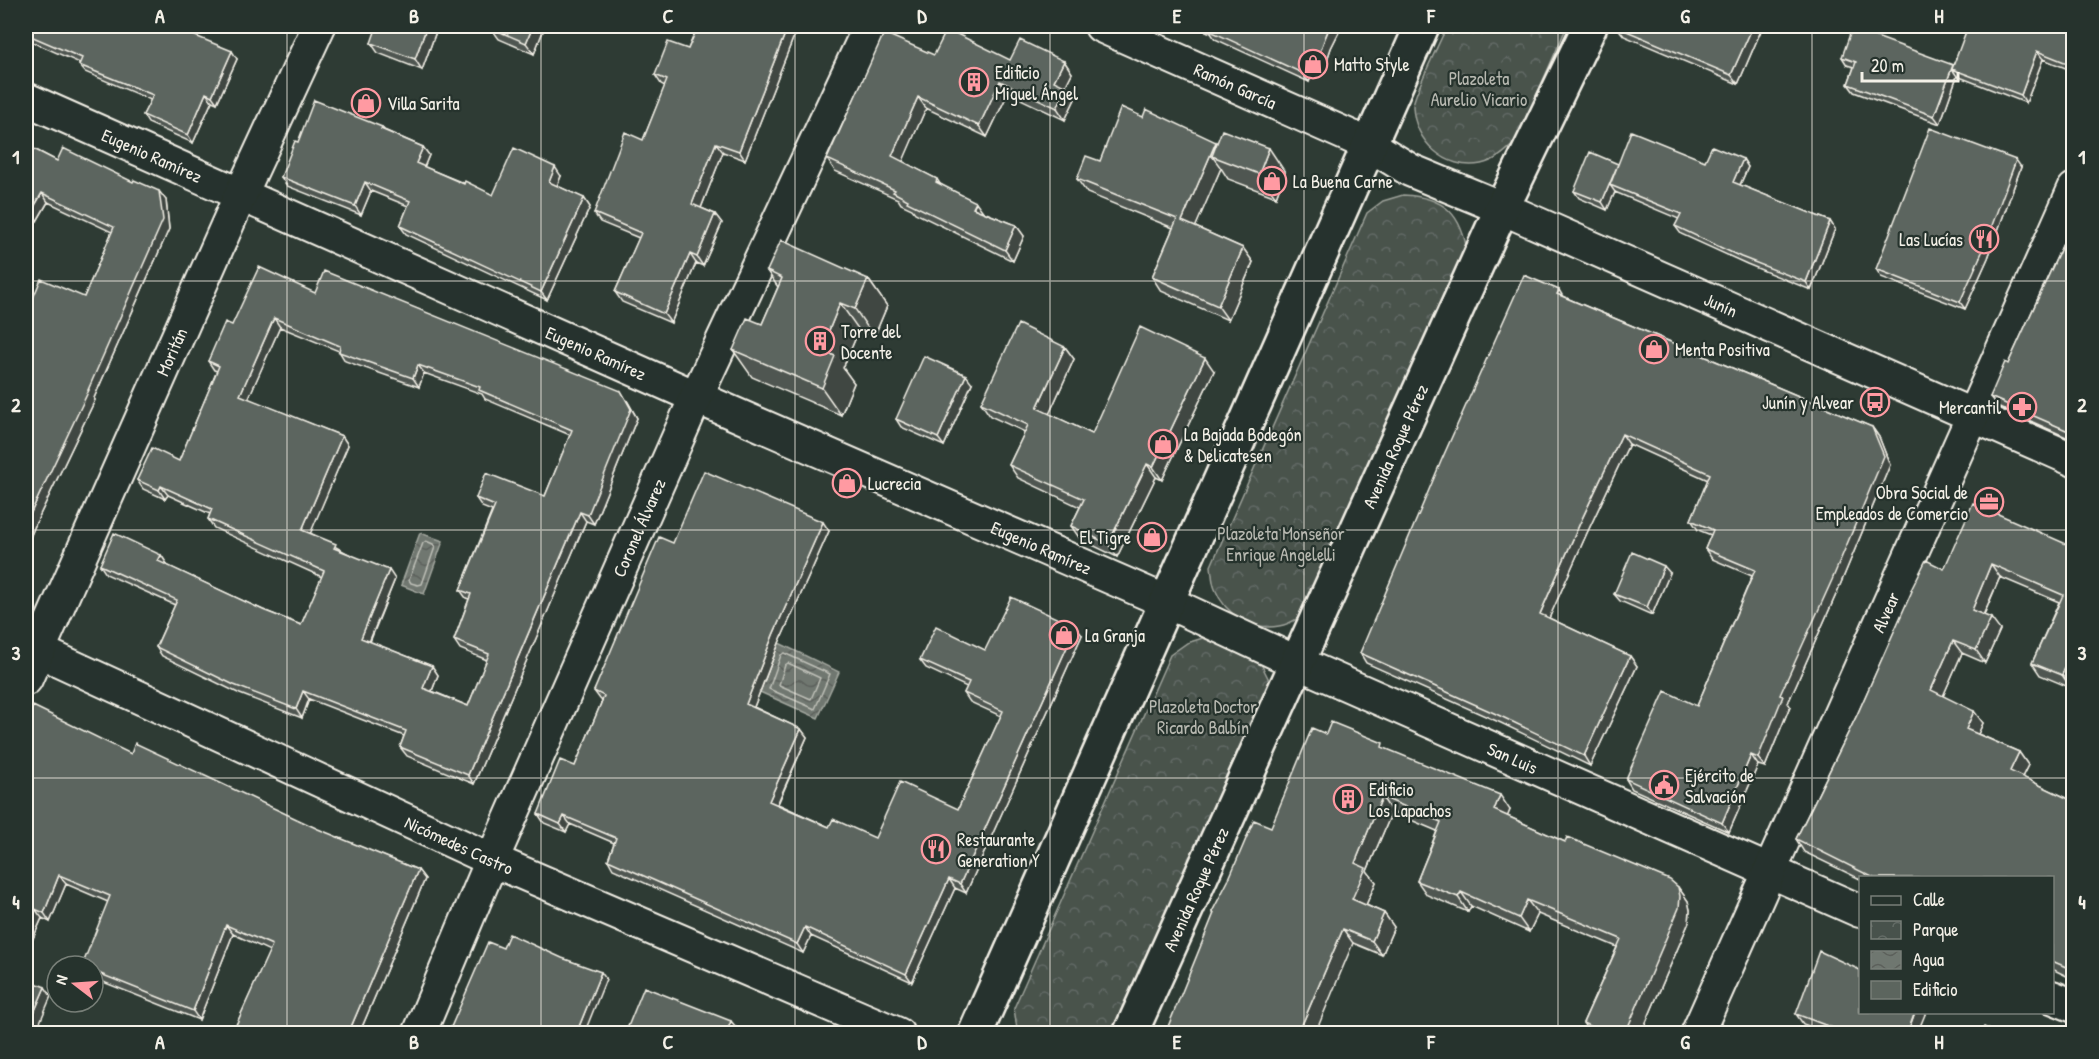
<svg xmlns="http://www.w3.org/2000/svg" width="2099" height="1059" viewBox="0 0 2099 1059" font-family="'Patrick Hand',sans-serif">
<defs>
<pattern id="park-crowns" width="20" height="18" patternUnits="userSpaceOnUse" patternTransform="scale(1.5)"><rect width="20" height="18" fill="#48524c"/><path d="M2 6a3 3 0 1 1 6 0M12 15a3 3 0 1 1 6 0" fill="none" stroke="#636b66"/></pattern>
<pattern id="water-waves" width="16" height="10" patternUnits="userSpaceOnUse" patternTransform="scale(1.5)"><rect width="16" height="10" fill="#6f7770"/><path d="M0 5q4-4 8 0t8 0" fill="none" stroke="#5c605b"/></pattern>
</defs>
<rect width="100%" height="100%" fill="#2e3b34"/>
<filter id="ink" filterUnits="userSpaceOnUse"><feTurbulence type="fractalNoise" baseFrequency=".0167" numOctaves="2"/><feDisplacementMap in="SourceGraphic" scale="12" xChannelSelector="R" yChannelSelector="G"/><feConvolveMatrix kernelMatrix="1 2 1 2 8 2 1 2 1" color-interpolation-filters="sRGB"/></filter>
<g filter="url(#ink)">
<path fill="url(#park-crowns)" stroke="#9ea29a" stroke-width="1.5" d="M 1447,26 L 1567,26 L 1516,142 C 1506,151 1496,161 1481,164 C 1446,171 1414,141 1413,106 C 1413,95 1441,40 1447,26 Z
M 1403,195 C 1445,197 1462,214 1468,256 L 1314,605 C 1304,614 1293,624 1279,626 C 1251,631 1225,614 1215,589 C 1212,582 1212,573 1211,566 L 1367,213 L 1383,201 Z
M 1206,637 L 1259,660 L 1268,678 L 1271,698 L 1123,1033 L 1019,1033 L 1017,1029 L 1014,1008 L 1170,655 L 1187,643 Z"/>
<path fill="url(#water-waves)" stroke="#a4a8a0" stroke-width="1.5" d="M 420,533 L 443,541 L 424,594 L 401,585 Z
M 779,643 L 839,672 L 818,718 L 760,692 Z"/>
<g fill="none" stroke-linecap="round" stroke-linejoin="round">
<path stroke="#bfc0b8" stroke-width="1.5" d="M 426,541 L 433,544 L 435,547 L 422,584 L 418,585 L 411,583 L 409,580 L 423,543 Z
M 784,653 L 830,674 L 815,709 L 769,689 L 781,655 Z
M 788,663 L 820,678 L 811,699 L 779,685 L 785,665 Z"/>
<g stroke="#f4f1e8" stroke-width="36">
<g id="minor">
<path id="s1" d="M 1101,26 L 1370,145 L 1410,170 L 1502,208 L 2074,460"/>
<path id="s2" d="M 26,99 L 696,397 L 1167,602 L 1296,662 L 1860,911"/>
<path id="s3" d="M 26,645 L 492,860 L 898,1034"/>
<path id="s4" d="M 26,679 L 241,194 L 319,26"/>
<path d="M 2052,997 L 2074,1006"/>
<path id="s5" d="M 419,1034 L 492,860 L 696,397 L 870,26"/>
<path id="s6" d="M 1697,1034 L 2074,189"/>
</g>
</g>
<g stroke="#f4f1e8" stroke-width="38">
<g id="major">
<path d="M 975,1034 L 1422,26"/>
<path id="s7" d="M 1130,1034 L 1502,208 L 1590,26"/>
</g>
</g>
<use href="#minor" stroke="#26332d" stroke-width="32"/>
<use href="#major" stroke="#26332d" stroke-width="33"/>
</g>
<path fill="#4f5751" stroke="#f4f1e8" stroke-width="1.5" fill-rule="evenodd" d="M 26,26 L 237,59 L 217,103 L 212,101 L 193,143 L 148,123 L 143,115 L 151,100 L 85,72 L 79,65 L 80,63 L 28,40 L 26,45 Z
M 438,26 L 422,70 L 378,53 L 371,43 Z
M 492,26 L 545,26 L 534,54 L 499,39 L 491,28 Z
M 698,26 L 798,26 L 745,160 L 723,152 L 701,208 L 715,214 L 722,223 L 703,266 L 696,263 L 671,323 L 622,302 L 615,292 L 639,238 L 600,222 L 594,213 L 643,140 L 665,86 L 661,84 L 655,75 L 688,49 Z
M 1193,26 L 1342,26 L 1331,48 L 1323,72 L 1315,68 L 1309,82 L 1215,39 L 1211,33 Z
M 1618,26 L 1763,26 L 1738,84 L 1624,36 L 1617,27 Z
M 2073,26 L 2073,71 L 2043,59 L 2026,103 L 1957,76 L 1940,124 L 1854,92 L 1848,84 L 1854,67 L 1847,65 L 1842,57 L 1953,65 L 1972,27 Z
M 934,55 L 1010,60 L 1064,61 L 1072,73 L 1065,86 L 1075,99 L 1065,120 L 1008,93 L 987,137 L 926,108 L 902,162 L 937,179 L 940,184 L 983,212 L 1016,225 L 1024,236 L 1013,261 L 915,213 L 912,209 L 901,204 L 898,199 L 835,171 L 827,159 Z
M 1143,117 L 1217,143 L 1285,172 L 1276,197 L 1228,179 L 1221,168 L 1195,227 L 1243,248 L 1253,262 L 1228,320 L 1161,291 L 1152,277 L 1173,228 L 1087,193 L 1077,179 L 1100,161 Z
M 382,127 L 384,130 L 423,147 L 429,155 L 424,167 L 493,195 L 561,176 L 557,186 L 584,198 L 590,207 L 547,300 L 406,234 L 400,226 L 408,206 L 371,191 L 361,215 L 287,186 L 281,177 L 298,142 Z
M 26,145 L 57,161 L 166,200 L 169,229 L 94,398 L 95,400 L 36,523 L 26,547 L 26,315 L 84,297 L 112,232 L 48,202 L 37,221 L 26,216 Z
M 1743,159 L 1748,167 L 1740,185 L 1830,221 L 1835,229 L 1811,290 L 1747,264 L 1681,234 L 1675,226 L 1679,219 L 1615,192 L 1607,210 L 1579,198 L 1574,191 L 1618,164 Z
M 2021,167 L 1988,258 L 1965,309 L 1881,277 L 1876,269 Z
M 2073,222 L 2073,440 L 1997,406 L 1990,397 L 2008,364 Z
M 767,271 L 868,279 L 887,306 L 874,337 L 859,330 L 843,368 L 854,383 L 841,415 L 752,377 L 733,350 L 762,324 L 778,287 Z
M 315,293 L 627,400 L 637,418 L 594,524 L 586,521 L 474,784 L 407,756 L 400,747 L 404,736 L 309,699 L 302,718 L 240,694 L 162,656 L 156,647 L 175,605 L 106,574 L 100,565 L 161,555 L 167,564 L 166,565 L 263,610 L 301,625 L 322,577 L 214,528 L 208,519 L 210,514 L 168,495 L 165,499 L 143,489 L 137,480 L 179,461 L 217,371 L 214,370 L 208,361 L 232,325 ZM 280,327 L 339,351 L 345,361 L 419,387 L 424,373 L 482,394 L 485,399 L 570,435 L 545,496 L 476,498 L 482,507 L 492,511 L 460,590 L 466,598 L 469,599 L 454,640 L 460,649 L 487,660 L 468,706 L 432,691 L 438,675 L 432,666 L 370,642 L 395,579 L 310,533 L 348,445 L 342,436 L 248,399 Z
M 1564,297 L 1872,427 L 1879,437 L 1890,465 L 1838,590 L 1788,703 L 1790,706 L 1765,767 L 1758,765 L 1729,832 L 1632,789 L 1626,779 L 1697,706 L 1752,576 L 1712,559 L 1705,549 L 1711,535 L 1698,530 L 1691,520 L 1708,480 L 1629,444 L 1587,533 L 1549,618 L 1630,656 L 1637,666 L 1590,766 L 1501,723 L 1366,663 L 1360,653 Z
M 1065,347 L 1074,359 L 1049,414 L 1092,434 L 1214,371 L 1162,480 L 1156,477 L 1117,557 L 1080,539 L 1071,526 L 1080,507 L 1018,478 L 1009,465 L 1025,432 L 990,416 L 981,403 Z
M 972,383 L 944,446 L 901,427 L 896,419 Z
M 829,531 L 779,643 L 754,707 L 801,729 L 807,737 L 778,804 L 829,827 L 875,838 L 958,809 L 1001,716 L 970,702 L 964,693 L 967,687 L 926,668 L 920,660 L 1082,635 L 966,893 L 955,888 L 912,982 L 811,936 L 803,953 L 613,869 L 608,860 L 614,843 L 570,824 L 566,832 L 544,823 L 538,814 L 575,766 L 602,701 L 600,699 L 594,691 L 673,543 Z
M 2073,547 L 2071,688 L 2040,675 L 2032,663 L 2059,602 L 2000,577 L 1984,615 L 2000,630 L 1985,663 L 1962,653 L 1943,696 L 1983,723 L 1978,734 L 2019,752 L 2028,765 L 2022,777 L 2073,801 L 2073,979 L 2052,969 L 2052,878 L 1860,878 L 1860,879 L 1804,852 L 1796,839 L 1857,715 L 1912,592 L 1911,590 L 1944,569 Z
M 1670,573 L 1652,615 L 1620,601 L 1614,594 Z
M 26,722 L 131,754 L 418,870 L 425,879 L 359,1034 L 232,1034 L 270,951 L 233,934 L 199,1020 L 93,978 L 93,966 L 108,902 L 66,884 L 50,922 L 42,918 L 26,954 L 28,792 L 26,791 Z
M 1388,750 L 1510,810 L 1507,816 L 1565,842 L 1678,887 L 1688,901 L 1690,910 L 1689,922 L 1641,1034 L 1590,1034 L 1583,1023 L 1617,947 L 1538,914 L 1529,932 L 1471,906 L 1468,912 L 1427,895 L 1417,881 L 1437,831 L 1392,812 L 1367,871 L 1376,882 L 1366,905 L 1384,913 L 1394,927 L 1382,955 L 1353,943 L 1214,914 L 1212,912 L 1271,827 Z
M 1796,1014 L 1917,1034 L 1830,1034 L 1803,1024 Z"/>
<path fill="#404742" stroke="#f4f1e8" stroke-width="1.5" d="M 427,26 L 438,26 L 422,70 L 415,59 Z
M 533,26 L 545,26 L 534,54 L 526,43 Z
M 788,26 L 798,26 L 745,160 L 739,151 Z
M 1330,26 L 1342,26 L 1331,48 L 1323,72 L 1316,62 L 1325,38 Z
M 1753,26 L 1763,26 L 1738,84 L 1731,75 Z
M 2073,48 L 2073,71 L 2067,63 Z
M 232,51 L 237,59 L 217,103 L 212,96 Z
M 2037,51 L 2043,59 L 2026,103 L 2021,95 Z
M 1308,58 L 1315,68 L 1309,82 L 1302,73 Z
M 1064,61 L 1072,73 L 1062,93 L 1054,81 Z
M 1953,65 L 1952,69 L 1957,76 L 1940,124 L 1934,116 Z
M 1000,81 L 1008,93 L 987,137 L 979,126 Z
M 1067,87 L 1075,99 L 1065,120 L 1057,108 Z
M 206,93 L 212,101 L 193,143 L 188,135 Z
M 918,97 L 926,108 L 900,168 L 892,156 Z
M 1216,142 L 1226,156 L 1212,156 L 1221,168 L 1192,235 L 1182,221 Z
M 716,143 L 723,152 L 699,213 L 692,204 Z
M 423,147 L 429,155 L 422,172 L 416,163 Z
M 1269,148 L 1285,172 L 1276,197 L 1259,174 Z
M 1743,159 L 1748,167 L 1738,189 L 1733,182 Z
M 2016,160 L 2021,167 L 1988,258 L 1965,309 L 1960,302 Z
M 1618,164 L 1610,185 L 1615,192 L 1607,210 L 1602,202 Z
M 555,167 L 561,176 L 555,191 L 549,182 Z
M 365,182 L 371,191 L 361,215 L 355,206 Z
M 159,191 L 166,200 L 169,229 L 94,398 L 95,400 L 36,523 L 26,547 L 26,523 L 88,390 Z
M 42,193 L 48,202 L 37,221 L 31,212 Z
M 584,198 L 590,207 L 547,300 L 541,292 Z
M 976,202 L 984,213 L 973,208 Z
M 715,214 L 722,223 L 703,266 L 697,257 Z
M 1830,221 L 1835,229 L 1811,290 L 1806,282 Z
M 1016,225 L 1024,236 L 1013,261 L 1005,250 Z
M 1243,248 L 1253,262 L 1228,320 L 1218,306 Z
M 690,254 L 696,263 L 671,323 L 664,314 Z
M 868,279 L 887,306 L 874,337 L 855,309 Z
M 1559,290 L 1565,300 L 1557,294 Z
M 840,303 L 859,330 L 843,368 L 854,383 L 841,415 L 822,388 L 821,350 Z
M 274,318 L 280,327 L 246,404 L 240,395 Z
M 1065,347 L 1074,359 L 1046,421 L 1037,408 Z
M 1205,358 L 1214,371 L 1162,480 L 1153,467 Z
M 418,365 L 424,373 L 419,387 L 413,378 Z
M 966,375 L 972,383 L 944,446 L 938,438 Z
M 621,391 L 637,418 L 594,524 L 588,515 Z
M 1872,427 L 1879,437 L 1890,465 L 1838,590 L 1788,703 L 1790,706 L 1765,767 L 1758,758 Z
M 1622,434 L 1629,444 L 1587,533 L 1547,623 L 1540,614 L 1580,523 Z
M 342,436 L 348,445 L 308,539 L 302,530 Z
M 1147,464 L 1156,477 L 1117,557 L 1108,544 Z
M 161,486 L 168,495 L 165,499 L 159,490 Z
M 580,512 L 586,521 L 474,784 L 468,775 Z
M 823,522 L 829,531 L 779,643 L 752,712 L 746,704 L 773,635 Z
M 161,555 L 167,564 L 164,570 L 158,561 Z
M 1991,564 L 2000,577 L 1980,622 L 1972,610 Z
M 1664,566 L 1670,573 L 1652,615 L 1647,607 Z
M 389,570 L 395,579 L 367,647 L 361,638 Z
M 1991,618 L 2000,630 L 1985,663 L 1976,650 Z
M 1076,627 L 1082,635 L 966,893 L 960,884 Z
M 1953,641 L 1962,653 L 1940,703 L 1931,690 Z
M 2073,645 L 2073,680 L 2071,688 L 2062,675 Z
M 1630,656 L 1637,666 L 1590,766 L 1584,756 Z
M 432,666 L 438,675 L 430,696 L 423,688 Z
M 303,691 L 309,699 L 302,718 L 296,709 Z
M 1974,711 L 1983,723 L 1975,741 L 1966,729 Z
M 801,729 L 807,737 L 775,809 L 769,801 Z
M 2019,752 L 2028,765 L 2019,783 L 2010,771 Z
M 1751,755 L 1758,765 L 1729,832 L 1722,823 Z
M 1500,795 L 1510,810 L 1504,825 L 1494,810 Z
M 1382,797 L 1392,812 L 1367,871 L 1376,882 L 1362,914 L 1352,899 L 1355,863 Z
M 564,816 L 570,824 L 566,832 L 560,824 Z
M 418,870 L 425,879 L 359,1034 L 348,1034 Z
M 59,875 L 66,884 L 50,922 L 44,913 Z
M 949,879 L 955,888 L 912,982 L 906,974 Z
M 1678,887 L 1688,901 L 1690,910 L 1689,922 L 1641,1034 L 1625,1034 Z
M 1461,892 L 1471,906 L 1468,912 L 1458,897 Z
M 1527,900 L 1538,914 L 1529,932 L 1519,918 Z
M 35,909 L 42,918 L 26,954 L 26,931 Z
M 1384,913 L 1394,927 L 1382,955 L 1372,941 Z
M 226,925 L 233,934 L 199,1020 L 193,1011 Z
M 805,927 L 811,936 L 803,953 L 797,944 Z
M 1343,929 L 1353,943 L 1315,1034 L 1298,1034 Z
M 26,966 L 31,974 L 26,985 Z
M 601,972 L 606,979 L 584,1034 L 576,1034 Z
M 45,987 L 51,996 L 35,1034 L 26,1034 L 26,1031 Z
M 1915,1012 L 1926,1012 L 1917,1034 L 1907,1034 Z
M 731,1021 L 739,1031 L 738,1034 L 726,1034 Z"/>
<path fill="#5c655e" stroke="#f4f1e8" stroke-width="1.5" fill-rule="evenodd" d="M 26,26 L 171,26 L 232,51 L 212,96 L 206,93 L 188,135 L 143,115 L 153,95 L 79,65 L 82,58 L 26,34 Z
M 377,26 L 427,26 L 415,59 L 371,43 Z
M 492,26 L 533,26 L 526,43 L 491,28 Z
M 698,26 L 788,26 L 739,151 L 716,143 L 692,204 L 715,214 L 697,257 L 690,254 L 664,314 L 615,292 L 641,233 L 594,213 L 625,132 L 643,140 L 667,80 L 655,75 L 668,42 L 688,49 Z
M 1208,26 L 1330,26 L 1325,38 L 1316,62 L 1308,58 L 1302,73 L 1208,30 L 1210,26 Z
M 1618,26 L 1753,26 L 1731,75 L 1617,27 Z
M 1968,26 L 1972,27 L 1972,26 L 2073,26 L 2073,48 L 2067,63 L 2037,51 L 2021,95 L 1952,69 Z
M 1852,28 L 1953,65 L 1934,116 L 1848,84 L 1856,62 L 1842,57 Z
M 947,29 L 1010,60 L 1020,40 L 1064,61 L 1054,81 L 1067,87 L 1057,108 L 1000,81 L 979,126 L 918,97 L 892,156 L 937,179 L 936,182 L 976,202 L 973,208 L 1016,225 L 1005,250 L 907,202 L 908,200 L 893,192 L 895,190 L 827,159 L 884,33 L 934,55 Z
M 314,100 L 382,127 L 381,129 L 423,147 L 416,163 L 464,184 L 465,181 L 493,195 L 514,148 L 555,167 L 549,182 L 584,198 L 541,292 L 400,226 L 410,201 L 365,182 L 355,206 L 281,177 L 295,141 L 298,142 Z
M 1121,107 L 1143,117 L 1146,109 L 1216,142 L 1182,221 L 1243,248 L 1218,306 L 1152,277 L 1177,219 L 1077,179 L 1086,156 L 1100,161 Z
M 1930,128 L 2016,160 L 1983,250 L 1960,302 L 1876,269 Z
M 1222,130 L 1269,148 L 1259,174 L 1212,156 Z
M 1631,131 L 1705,161 L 1712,146 L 1743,159 L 1733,182 L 1830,221 L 1806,282 L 1741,257 L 1675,226 L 1681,214 L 1610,185 Z
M 26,145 L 57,161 L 63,148 L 133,182 L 134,180 L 159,191 L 163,220 L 88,390 L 89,390 L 26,523 L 26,315 L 41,279 L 84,297 L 114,227 L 42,193 L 31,212 L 26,210 Z
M 1590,152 L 1618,164 L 1602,202 L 1574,191 Z
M 2073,222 L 2073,433 L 1990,397 L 2005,362 L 2008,364 Z
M 781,240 L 868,279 L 855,309 L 840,303 L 821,350 L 835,356 L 822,388 L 733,350 L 747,318 L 762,324 L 782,278 L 767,271 Z
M 259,267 L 315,293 L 324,271 L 621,391 L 631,409 L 588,515 L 580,512 L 468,775 L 400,747 L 406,731 L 303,691 L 296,709 L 234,685 L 156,647 L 177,600 L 100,565 L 114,533 L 161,555 L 158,561 L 263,610 L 301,625 L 324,571 L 208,519 L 212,509 L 161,486 L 159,490 L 137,480 L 152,448 L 179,461 L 219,366 L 208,361 L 225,322 L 232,325 ZM 274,318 L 340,346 L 339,352 L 413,378 L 418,365 L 480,387 L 479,390 L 572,430 L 545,496 L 486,473 L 476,498 L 495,506 L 460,590 L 471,594 L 454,640 L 489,654 L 468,706 L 423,688 L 432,666 L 361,638 L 389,570 L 334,548 L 336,544 L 302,530 L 342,436 L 240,395 Z
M 1524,275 L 1559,290 L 1557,294 L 1872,427 L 1884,456 L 1832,580 L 1780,695 L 1783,696 L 1758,758 L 1751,755 L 1722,823 L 1626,779 L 1665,691 L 1697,706 L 1755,570 L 1705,549 L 1713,530 L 1691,520 L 1710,474 L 1622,434 L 1580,523 L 1540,614 L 1630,656 L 1584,756 L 1494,713 L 1360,653 L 1442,459 Z
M 1018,324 L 1065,347 L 1037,408 L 1092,434 L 1140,327 L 1205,358 L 1153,467 L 1147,464 L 1108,544 L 1071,526 L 1084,499 L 1009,465 L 1028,425 L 981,403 Z
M 924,356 L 966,375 L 938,438 L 896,419 Z
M 704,471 L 823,522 L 773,635 L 746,704 L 801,729 L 769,801 L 829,827 L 833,819 L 875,838 L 900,782 L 958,809 L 1003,711 L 964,693 L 969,682 L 920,660 L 936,626 L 985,650 L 1011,597 L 1076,627 L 960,884 L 949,879 L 906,974 L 805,927 L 797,944 L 608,860 L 616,838 L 564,816 L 560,824 L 538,814 L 560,760 L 575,766 L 604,696 L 594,691 L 659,537 L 673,543 Z
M 1973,503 L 2073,547 L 2073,645 L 2062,675 L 2032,663 L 2063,595 L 1991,564 L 1972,610 L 1991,618 L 1976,650 L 1953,641 L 1931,690 L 1974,711 L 1966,729 L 2019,752 L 2010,771 L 2073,801 L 2073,970 L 2052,961 L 2052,878 L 1874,878 L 1796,839 L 1857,715 L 1912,591 L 1911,590 L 1926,560 L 1944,569 Z
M 1632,552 L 1664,566 L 1647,607 L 1614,594 Z
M 33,706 L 131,754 L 135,743 L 318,829 L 418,870 L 348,1034 L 232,1034 L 272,945 L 226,925 L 193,1011 L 93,971 L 93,966 L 82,966 L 110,896 L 59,875 L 44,913 L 35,909 L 26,931 L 26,799 L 31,788 L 26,785 L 26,722 Z
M 1331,722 L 1383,743 L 1382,747 L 1500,795 L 1494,810 L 1565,842 L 1567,837 L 1670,880 L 1678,887 L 1680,896 L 1679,908 L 1625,1034 L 1606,1034 L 1583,1023 L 1621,939 L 1527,900 L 1519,918 L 1461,892 L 1458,897 L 1417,881 L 1441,822 L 1382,797 L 1355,863 L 1366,868 L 1352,899 L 1384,913 L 1372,941 L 1343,929 L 1298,1034 L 1165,1034 L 1214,913 L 1212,912 L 1228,881 L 1254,820 L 1271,827 L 1312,728 L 1326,734 Z
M 509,934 L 562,958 L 601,972 L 576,1034 L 560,1034 L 549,1029 L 548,1034 L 448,1034 L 488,942 L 503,948 Z
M 1819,951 L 1860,970 L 1860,1012 L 1915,1012 L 1907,1034 L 1849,1034 L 1796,1014 Z
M 26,979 L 45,987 L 26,1031 Z
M 644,987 L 731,1021 L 726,1034 L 625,1034 Z
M 1984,1027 L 1998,1034 L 1981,1034 Z"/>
</g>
<path fill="none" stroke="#f4f1e8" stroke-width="1.5" stroke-opacity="0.55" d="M 287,26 L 287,1034M 541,26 L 541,1034M 795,26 L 795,1034M 1050,26 L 1050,1034M 1304,26 L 1304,1034M 1558,26 L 1558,1034M 1812,26 L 1812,1034M 26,281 L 2074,281M 26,530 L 2074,530M 26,778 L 2074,778"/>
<defs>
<g id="shop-ring" transform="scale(1.5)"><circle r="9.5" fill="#26332d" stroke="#ff9aa2" stroke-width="1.5"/><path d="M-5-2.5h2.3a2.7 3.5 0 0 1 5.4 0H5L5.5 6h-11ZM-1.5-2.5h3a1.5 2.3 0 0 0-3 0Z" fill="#ff9aa2"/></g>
<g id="building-ring" transform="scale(1.5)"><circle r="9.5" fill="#26332d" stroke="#ff9aa2" stroke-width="1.5"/><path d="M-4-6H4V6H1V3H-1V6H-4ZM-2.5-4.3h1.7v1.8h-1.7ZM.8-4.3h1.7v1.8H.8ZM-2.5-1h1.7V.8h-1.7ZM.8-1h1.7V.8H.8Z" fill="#ff9aa2"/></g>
<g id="restaurant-ring" transform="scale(1.5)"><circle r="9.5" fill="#26332d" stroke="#ff9aa2" stroke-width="1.5"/><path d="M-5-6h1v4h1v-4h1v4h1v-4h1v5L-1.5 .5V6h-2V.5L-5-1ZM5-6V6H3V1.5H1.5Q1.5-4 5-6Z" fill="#ff9aa2"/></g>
<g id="bus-ring" transform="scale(1.5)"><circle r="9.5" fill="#26332d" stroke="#ff9aa2" stroke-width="1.5"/><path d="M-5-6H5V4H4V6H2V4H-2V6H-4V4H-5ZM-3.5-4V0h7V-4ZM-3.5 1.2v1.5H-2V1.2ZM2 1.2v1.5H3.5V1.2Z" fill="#ff9aa2"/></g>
<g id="pharmacy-ring" transform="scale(1.5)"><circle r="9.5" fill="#26332d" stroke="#ff9aa2" stroke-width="1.5"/><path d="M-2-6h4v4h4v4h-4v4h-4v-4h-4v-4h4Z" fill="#ff9aa2"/></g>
<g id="office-ring" transform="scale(1.5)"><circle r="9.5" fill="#26332d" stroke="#ff9aa2" stroke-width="1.5"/><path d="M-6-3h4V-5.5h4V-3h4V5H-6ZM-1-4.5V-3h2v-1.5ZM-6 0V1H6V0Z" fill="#ff9aa2"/></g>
<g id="civic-ring" transform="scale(1.5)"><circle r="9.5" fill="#26332d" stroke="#ff9aa2" stroke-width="1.5"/><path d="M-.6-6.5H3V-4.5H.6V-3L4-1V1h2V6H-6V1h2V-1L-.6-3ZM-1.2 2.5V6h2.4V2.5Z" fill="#ff9aa2"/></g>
</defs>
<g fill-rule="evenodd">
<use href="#shop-ring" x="1313" y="64"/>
<use href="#building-ring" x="974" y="82"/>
<use href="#shop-ring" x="366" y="103"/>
<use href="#shop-ring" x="1272" y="181"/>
<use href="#restaurant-ring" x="1984" y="239"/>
<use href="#building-ring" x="820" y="341"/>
<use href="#shop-ring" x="1654" y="349"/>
<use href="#bus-ring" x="1875" y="402"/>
<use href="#pharmacy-ring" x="2022" y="407"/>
<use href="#shop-ring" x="1163" y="444"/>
<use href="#shop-ring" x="847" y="483"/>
<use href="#office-ring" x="1989" y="502"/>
<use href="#shop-ring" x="1152" y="537"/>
<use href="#shop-ring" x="1064" y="635"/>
<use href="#civic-ring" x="1664" y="785"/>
<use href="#building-ring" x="1348" y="799"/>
<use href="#restaurant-ring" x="936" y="849"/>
</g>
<g text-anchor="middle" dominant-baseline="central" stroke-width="4.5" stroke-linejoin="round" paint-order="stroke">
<g font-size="18" fill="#f4f1e8" stroke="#26332d" text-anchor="start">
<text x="1334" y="64">Matto Style</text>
<text x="995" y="72">Edificio<tspan x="995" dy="21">Miguel Ángel</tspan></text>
<text x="387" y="103">Villa Sarita</text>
<text x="1293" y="181">La Buena Carne</text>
<text x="1963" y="239" text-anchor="end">Las Lucías</text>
<text x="841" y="331">Torre del<tspan x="841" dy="21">Docente</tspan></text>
<text x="1675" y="349">Menta Positiva</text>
<text x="1854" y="402" text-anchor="end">Junín y Alvear</text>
<text x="2001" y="407" text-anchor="end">Mercantil</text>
<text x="1184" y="434">La Bajada Bodegón<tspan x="1184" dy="21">&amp; Delicatesen</tspan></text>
<text x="868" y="483">Lucrecia</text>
<text x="1968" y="492" text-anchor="end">Obra Social de<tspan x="1968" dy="21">Empleados de Comercio</tspan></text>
<text x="1131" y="537" text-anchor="end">El Tigre</text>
<text x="1085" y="635">La Granja</text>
<text x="1685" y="775">Ejército de<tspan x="1685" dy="21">Salvación</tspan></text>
<text x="1369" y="789">Edificio<tspan x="1369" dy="21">Los Lapachos</tspan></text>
<text x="957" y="839">Restaurante<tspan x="957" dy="21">Generation Y</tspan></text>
</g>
<g font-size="18" fill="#b8b9b1" stroke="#26332d">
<text x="1479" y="78">Plazoleta<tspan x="1479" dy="21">Aurelio Vicario</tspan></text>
<text x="1281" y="533">Plazoleta Monseñor<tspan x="1281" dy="21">Enrique Angelelli</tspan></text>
<text x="1203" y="706">Plazoleta Doctor<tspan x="1203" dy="21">Ricardo Balbín</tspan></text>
</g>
<g font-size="18" fill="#f4f1e8" stroke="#26332d">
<text stroke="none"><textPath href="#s1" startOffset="147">Ramón García</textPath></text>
<text stroke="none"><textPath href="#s2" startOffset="138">Eugenio Ramírez</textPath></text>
<text stroke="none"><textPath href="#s1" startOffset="680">Junín</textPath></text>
<text stroke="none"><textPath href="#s4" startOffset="358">Moritán</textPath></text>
<text stroke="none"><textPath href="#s2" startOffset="624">Eugenio Ramírez</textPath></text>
<text stroke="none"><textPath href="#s7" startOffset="645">Avenida Roque Pérez</textPath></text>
<text stroke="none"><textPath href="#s5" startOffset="552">Coronel Álvarez</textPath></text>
<text stroke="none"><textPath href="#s2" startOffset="1110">Eugenio Ramírez</textPath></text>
<text stroke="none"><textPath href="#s6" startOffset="462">Alvear</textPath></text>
<text stroke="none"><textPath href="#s2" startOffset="1626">San Luis</textPath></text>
<text stroke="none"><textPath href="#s3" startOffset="477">Nicómedes Castro</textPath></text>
<text stroke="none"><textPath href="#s7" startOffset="159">Avenida Roque Pérez</textPath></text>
</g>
</g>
<rect width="2099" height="1059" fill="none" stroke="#26332d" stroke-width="66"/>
<rect x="1859" y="876" width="195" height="138" fill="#26332d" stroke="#787f78" stroke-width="1.5"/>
<rect x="1871" y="896" width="30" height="9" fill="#26332d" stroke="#787f78" stroke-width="1.5"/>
<text x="1913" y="906" font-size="18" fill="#f4f1e8">Calle</text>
<rect x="1871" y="921" width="30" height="18" fill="url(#park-crowns)" stroke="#787f78" stroke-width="1.5"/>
<text x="1913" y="936" font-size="18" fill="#f4f1e8">Parque</text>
<rect x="1871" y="951" width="30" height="18" fill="url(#water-waves)" stroke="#787f78" stroke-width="1.5"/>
<text x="1913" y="966" font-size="18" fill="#f4f1e8">Agua</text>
<rect x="1871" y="981" width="30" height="18" fill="#5c655e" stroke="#787f78" stroke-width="1.5"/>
<text x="1913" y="996" font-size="18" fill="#f4f1e8">Edificio</text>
<g transform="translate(75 984) rotate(287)"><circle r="28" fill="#26332d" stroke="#787f78" stroke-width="1.5"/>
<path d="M0-4.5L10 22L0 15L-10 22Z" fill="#ff9aa2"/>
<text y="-9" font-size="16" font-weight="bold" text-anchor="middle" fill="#f4f1e8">N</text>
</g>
<path d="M1862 72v9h96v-9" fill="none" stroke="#f4f1e8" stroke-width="3"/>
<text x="1871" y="72" font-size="18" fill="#f4f1e8" stroke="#26332d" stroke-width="4.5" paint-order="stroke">20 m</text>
<rect x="33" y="33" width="2033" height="993" fill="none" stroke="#f4f1e8" stroke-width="2"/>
<g font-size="20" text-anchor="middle" font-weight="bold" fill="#f4f1e8">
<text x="160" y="23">A</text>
<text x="414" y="23">B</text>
<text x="668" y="23">C</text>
<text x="922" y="23">D</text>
<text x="1177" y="23">E</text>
<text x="1431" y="23">F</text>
<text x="1685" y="23">G</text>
<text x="1939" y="23">H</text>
<text x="16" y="164">1</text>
<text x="2082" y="164">1</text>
<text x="16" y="412">2</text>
<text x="2082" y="412">2</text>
<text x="16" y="660">3</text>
<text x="2082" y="660">3</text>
<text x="16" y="909">4</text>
<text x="2082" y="909">4</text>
<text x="160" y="1049">A</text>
<text x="414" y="1049">B</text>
<text x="668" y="1049">C</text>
<text x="922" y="1049">D</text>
<text x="1177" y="1049">E</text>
<text x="1431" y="1049">F</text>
<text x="1685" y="1049">G</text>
<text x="1939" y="1049">H</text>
</g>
</svg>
